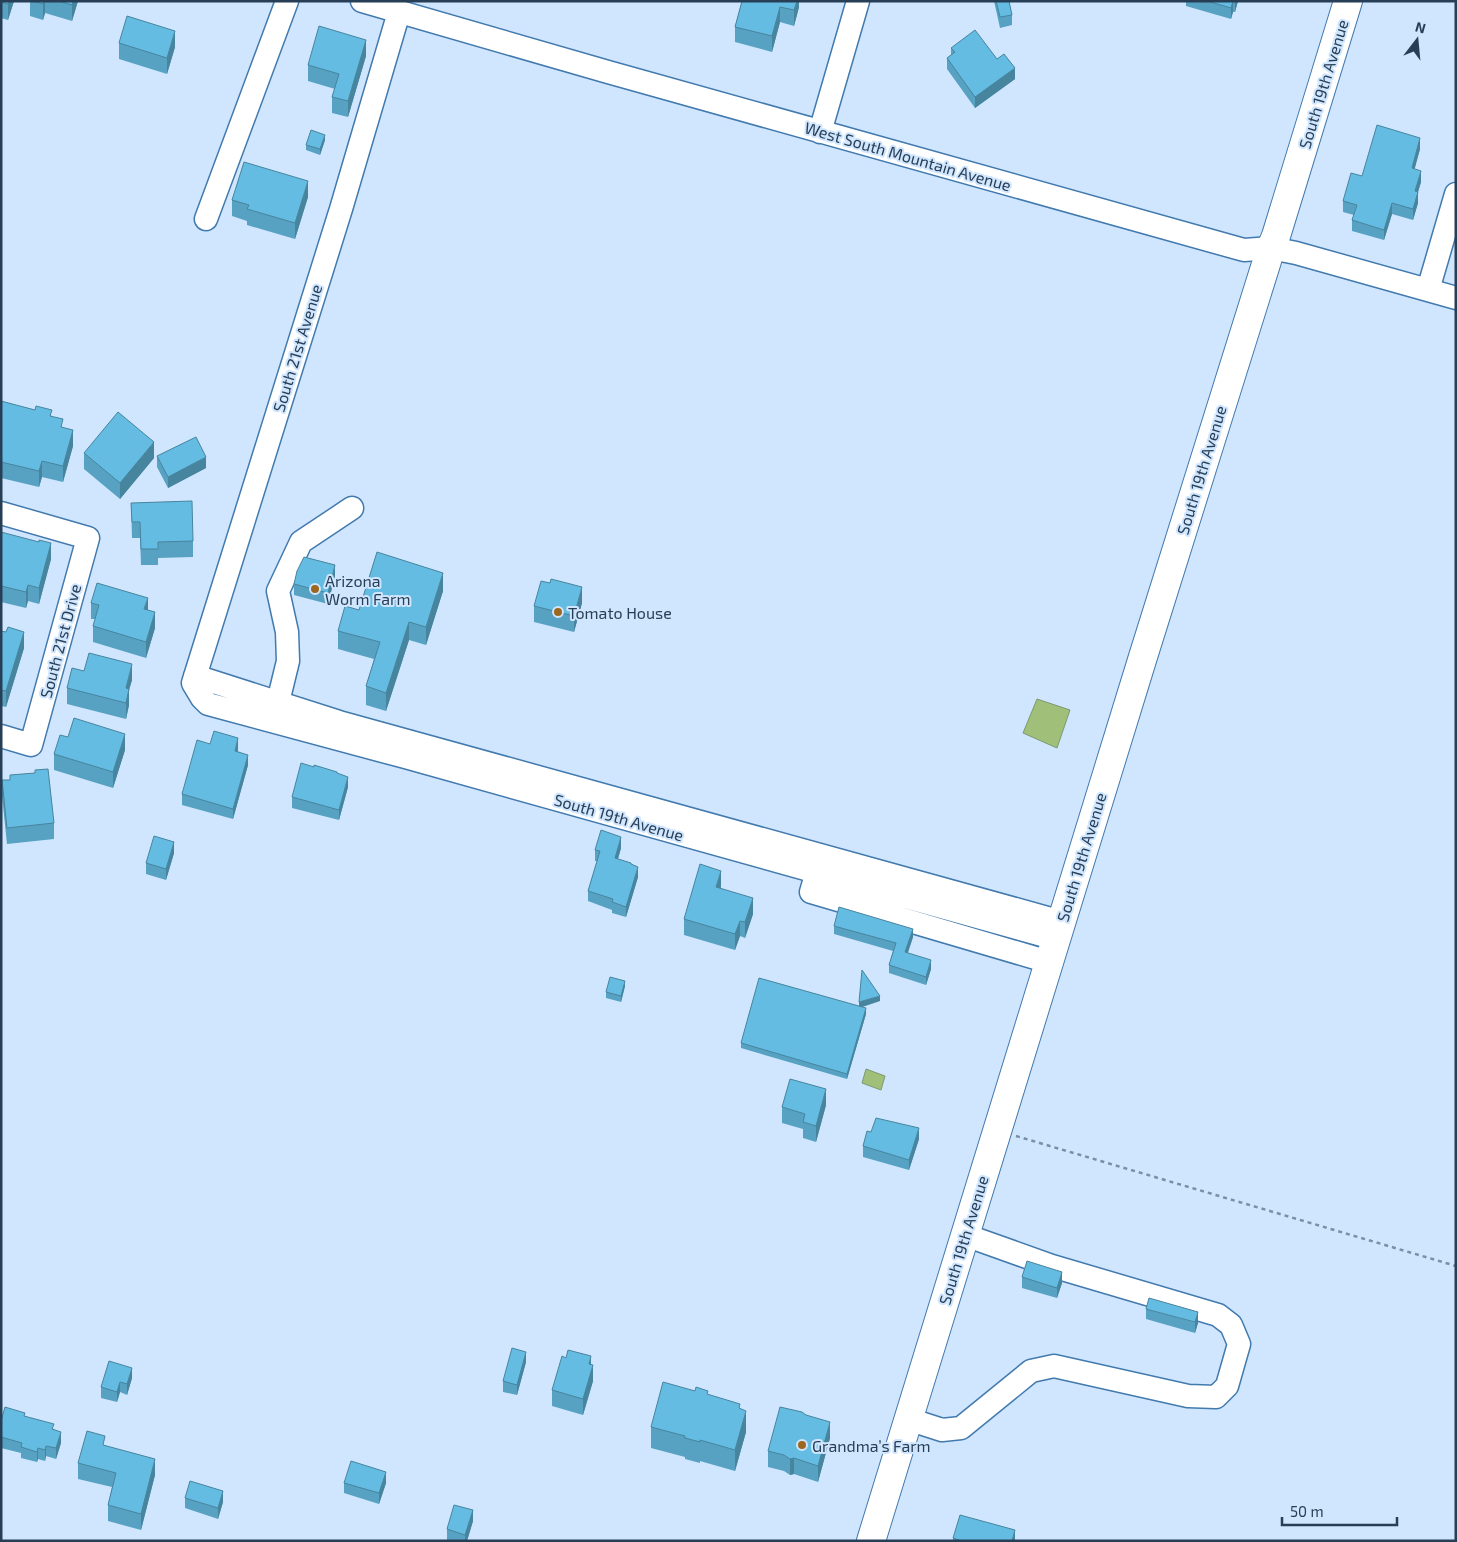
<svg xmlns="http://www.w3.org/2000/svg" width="1457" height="1542" viewBox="0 0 1457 1542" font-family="'Exo 2',sans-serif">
<rect width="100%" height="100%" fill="#d0e6fe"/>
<path fill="#a0c07a" stroke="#7c996f" d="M 1037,699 L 1070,710 L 1057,748 L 1023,733 Z
M 866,1069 L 885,1076 L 881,1090 L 862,1083 Z"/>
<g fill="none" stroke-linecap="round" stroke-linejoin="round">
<g stroke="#427aae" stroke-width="25">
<path id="minor" d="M 362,1 L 608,72 L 1244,250 L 1271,248 L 1296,253 L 1456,298
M 399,12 L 341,209 L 193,683 L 202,698 L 208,704 L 405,757 L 1056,939
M 820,132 L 858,1
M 206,219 L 287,1
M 1428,290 L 1456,194
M 1,513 L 88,538 L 31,745 L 1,736
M 195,676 L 339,722 L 1062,922
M 278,702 L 288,661 L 287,632 L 278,591 L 301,542 L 352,508
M 817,872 L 811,892 L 1049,962
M 908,1419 L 942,1430 L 961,1428 L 1031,1371 L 1054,1366 L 1188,1396 L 1216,1397 L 1227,1386 L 1239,1344 L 1231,1325 L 1218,1315 L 1052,1266 L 965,1235"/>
</g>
<g stroke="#427aae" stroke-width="30">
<path id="major" d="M 871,1541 L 1142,660 L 1271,248 L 1276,236 L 1348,1"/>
</g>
<path stroke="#788fa7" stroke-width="2.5" stroke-dasharray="4 4" stroke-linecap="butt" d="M 1016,1136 L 1456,1266"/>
<use href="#minor" stroke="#fff" stroke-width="22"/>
<use href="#major" stroke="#fff" stroke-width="28"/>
</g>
<path fill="#57a2c2" d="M 1,1 L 14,1 L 8,20 L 1,18 Z
M 30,1 L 78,1 L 72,21 L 45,13 L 43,20 L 30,16 Z
M 742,1 L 799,1 L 799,7 L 794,26 L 780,22 L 772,52 L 735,42 L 735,27 Z
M 994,1 L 1009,1 L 1012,15 L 1012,25 L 1000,28 Z
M 1186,1 L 1238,1 L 1235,12 L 1233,12 L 1231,19 L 1186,6 Z
M 119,43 L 175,47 L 167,74 L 119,59 Z
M 951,48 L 997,59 L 1015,79 L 975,108 L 947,69 L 947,58 L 951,55 Z
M 366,56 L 348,117 L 332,113 L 332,97 L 335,89 L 308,81 L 308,65 Z
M 325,140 L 320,155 L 306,150 L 306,145 Z
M 1420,149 L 1414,169 L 1421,182 L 1418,192 L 1418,203 L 1413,220 L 1392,214 L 1384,240 L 1352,231 L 1352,220 L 1354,215 L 1343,212 L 1343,201 L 1362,176 Z
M 308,197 L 295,239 L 247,225 L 247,221 L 232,216 L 232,200 Z
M 1,401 L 52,416 L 63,428 L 73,446 L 63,482 L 42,477 L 39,487 L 1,478 Z
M 84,453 L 154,458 L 120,499 L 84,469 Z
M 157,456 L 206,468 L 168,488 L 157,467 Z
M 131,503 L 193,541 L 193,557 L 158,558 L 158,565 L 141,565 L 140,538 L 132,538 Z
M 1,532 L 51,559 L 39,604 L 28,601 L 26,608 L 1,602 Z
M 335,576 L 328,604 L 294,595 L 294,584 Z
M 443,591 L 426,645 L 409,640 L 386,711 L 366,705 L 366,686 L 374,659 L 338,649 L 338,631 L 359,610 Z
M 91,603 L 148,610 L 155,628 L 146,658 L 93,642 L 93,626 L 95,619 L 91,619 Z
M 582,603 L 574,632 L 534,622 L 534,606 Z
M 1,631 L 24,648 L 6,707 L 1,706 Z
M 84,671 L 132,680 L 129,690 L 129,705 L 126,719 L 67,704 L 67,688 Z
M 68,737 L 125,750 L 113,788 L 54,770 L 54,754 Z
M 210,744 L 238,749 L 238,751 L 248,765 L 233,819 L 182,805 L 182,794 Z
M 10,775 L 54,823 L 54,839 L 7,844 L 2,796 L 2,780 L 10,780 Z
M 348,787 L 339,820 L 292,808 L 292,797 Z
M 621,848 L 618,859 L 631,864 L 638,877 L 626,917 L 612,913 L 612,910 L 588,901 L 588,891 L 597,861 L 595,861 L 595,850 Z
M 174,853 L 166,880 L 146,874 L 146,863 Z
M 721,886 L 721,888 L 753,914 L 745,938 L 740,936 L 735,950 L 684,935 L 684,919 Z
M 834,926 L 913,937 L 908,953 L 931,969 L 926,985 L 889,973 L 889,965 L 893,951 L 834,934 Z
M 625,986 L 621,1002 L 606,998 L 606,992 Z
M 880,1001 L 861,1007 L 866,1014 L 847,1079 L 741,1048 L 741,1043 L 859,1006 Z
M 826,1105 L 816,1142 L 803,1138 L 803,1129 L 782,1123 L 782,1107 Z
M 919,1139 L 909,1170 L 863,1157 L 863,1146 Z
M 1022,1277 L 1062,1283 L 1057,1298 L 1022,1288 Z
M 1146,1309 L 1198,1323 L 1195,1333 L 1146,1319 Z
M 526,1362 L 517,1395 L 503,1392 L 503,1381 Z
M 591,1365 L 593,1381 L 583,1415 L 552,1406 L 552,1390 Z
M 132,1378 L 127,1395 L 120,1392 L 117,1402 L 101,1398 L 101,1387 Z
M 695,1391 L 708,1395 L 740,1409 L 746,1432 L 735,1471 L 700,1461 L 700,1463 L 685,1459 L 685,1457 L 651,1448 L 651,1427 Z
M 25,1416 L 54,1429 L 61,1443 L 56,1459 L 46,1456 L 45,1461 L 38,1459 L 37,1462 L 21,1458 L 21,1453 L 1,1448 L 1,1421 Z
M 830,1438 L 818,1482 L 794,1474 L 790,1475 L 784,1471 L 768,1467 L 768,1451 Z
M 105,1445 L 155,1475 L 141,1530 L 108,1521 L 108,1505 L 112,1487 L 78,1479 L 78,1463 Z
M 344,1483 L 386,1483 L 379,1504 L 344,1493 Z
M 185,1498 L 223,1502 L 218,1519 L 185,1508 Z
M 473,1521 L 467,1541 L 447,1540 L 447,1529 Z
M 953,1538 L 1015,1541 L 953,1541 Z"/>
<path fill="#47849e" d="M 9,1 L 14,1 L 8,20 L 8,4 Z
M 44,1 L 45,1 L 45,13 L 43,20 L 43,4 Z
M 73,1 L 78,1 L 72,21 L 72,5 Z
M 797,1 L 799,1 L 799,7 L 794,26 L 794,10 Z
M 1233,1 L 1233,12 L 1231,19 L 1231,8 Z
M 1235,1 L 1238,1 L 1235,12 Z
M 780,7 L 780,22 L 772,52 L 772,36 Z
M 175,31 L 175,47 L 167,74 L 167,58 Z
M 366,40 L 366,56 L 348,117 L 348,101 Z
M 1015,68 L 1015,79 L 975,108 L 975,97 Z
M 325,135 L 325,140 L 320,155 L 320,149 Z
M 1420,138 L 1420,149 L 1412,179 L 1412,168 Z
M 1421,171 L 1421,182 L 1415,202 L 1415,191 Z
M 308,181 L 308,197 L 295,239 L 295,223 Z
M 1418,192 L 1418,203 L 1413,220 L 1413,209 Z
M 1392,203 L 1392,214 L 1384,240 L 1384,230 Z
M 73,430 L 73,446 L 63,482 L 63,466 Z
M 154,442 L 154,458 L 120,499 L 120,483 Z
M 206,457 L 206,468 L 168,488 L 168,477 Z
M 42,461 L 42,477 L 39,487 L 39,471 Z
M 51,543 L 51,559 L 39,604 L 39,588 Z
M 335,565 L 335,576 L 328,604 L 328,593 Z
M 443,573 L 443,591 L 426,645 L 426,627 Z
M 28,585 L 28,601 L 26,608 L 26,592 Z
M 582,587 L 582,603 L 574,632 L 574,616 Z
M 148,598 L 148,614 L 144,609 Z
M 155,612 L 155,628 L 146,658 L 146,642 Z
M 409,622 L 409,640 L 386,711 L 386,693 Z
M 24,632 L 24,648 L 6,707 L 6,691 Z
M 132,664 L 132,680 L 129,690 L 129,705 L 126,719 L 126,688 Z
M 125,734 L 125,750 L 113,788 L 113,772 Z
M 238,738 L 238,749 L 235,761 L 235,751 Z
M 248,755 L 248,765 L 233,819 L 233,809 Z
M 348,777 L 348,787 L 339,820 L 339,810 Z
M 621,837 L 621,848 L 615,869 L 615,858 Z
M 174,842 L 174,853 L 166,880 L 166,869 Z
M 638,867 L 638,877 L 626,917 L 626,907 Z
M 721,871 L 721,886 L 716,903 L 716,887 Z
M 753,898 L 753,914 L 745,938 L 745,922 Z
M 740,921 L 740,936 L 735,950 L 735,934 Z
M 913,929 L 913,937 L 905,960 L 905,952 Z
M 931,960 L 931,969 L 926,985 L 926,977 Z
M 625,981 L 625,986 L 621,1002 L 621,996 Z
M 880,996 L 880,1001 L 859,1008 L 859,1002 Z
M 866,1008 L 866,1014 L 847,1079 L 847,1074 Z
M 826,1089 L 826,1105 L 816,1142 L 816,1126 Z
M 919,1128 L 919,1139 L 909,1170 L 909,1160 Z
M 1062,1272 L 1062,1283 L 1057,1298 L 1057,1288 Z
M 1198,1312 L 1198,1323 L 1195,1333 L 1195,1322 Z
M 526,1352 L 526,1362 L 517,1395 L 517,1385 Z
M 591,1356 L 591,1371 L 593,1365 L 593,1381 L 583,1415 L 583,1399 L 589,1364 Z
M 132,1368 L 132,1378 L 127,1395 L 127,1384 Z
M 120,1382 L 120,1392 L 117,1402 L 117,1392 Z
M 746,1411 L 746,1432 L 735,1471 L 735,1450 Z
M 830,1422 L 830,1438 L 818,1482 L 818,1466 Z
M 61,1432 L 61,1443 L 56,1459 L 56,1448 Z
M 46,1446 L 46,1456 L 45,1461 L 45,1450 Z
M 38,1448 L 38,1459 L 37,1462 L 37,1452 Z
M 794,1458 L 794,1474 L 790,1475 L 790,1459 Z
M 155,1459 L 155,1475 L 141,1530 L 141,1514 Z
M 386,1472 L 386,1483 L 379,1504 L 379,1493 Z
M 223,1491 L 223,1502 L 218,1519 L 218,1508 Z
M 473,1510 L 473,1521 L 467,1541 L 465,1541 L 465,1535 Z
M 1015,1530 L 1015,1541 L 1012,1541 Z"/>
<path fill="#65bce2" stroke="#47849e" d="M 1,1 L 9,1 L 8,4 L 1,2 Z
M 33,1 L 44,1 L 43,4 Z
M 59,1 L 73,1 L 72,5 Z
M 742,1 L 797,1 L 794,10 L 780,7 L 772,36 L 735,27 Z
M 996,1 L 1009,1 L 1012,15 L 1000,17 Z
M 1207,1 L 1233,1 L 1231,8 Z
M 127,16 L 175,31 L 167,58 L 119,43 Z
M 319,26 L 366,40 L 348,101 L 332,97 L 339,74 L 308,65 Z
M 975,30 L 997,59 L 1004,54 L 1015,68 L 975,97 L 947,58 L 955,52 L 951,48 Z
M 1377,125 L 1420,138 L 1412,168 L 1421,171 L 1415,191 L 1418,192 L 1413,209 L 1392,203 L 1384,230 L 1352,220 L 1357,205 L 1343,201 L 1351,173 L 1362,176 Z
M 311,130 L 325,135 L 320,149 L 306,145 Z
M 244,162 L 308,181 L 295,223 L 247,209 L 249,205 L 232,200 Z
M 1,401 L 35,410 L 36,406 L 52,410 L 50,416 L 63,419 L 61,427 L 73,430 L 63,466 L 42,461 L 39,471 L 1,462 Z
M 118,412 L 154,442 L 120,483 L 84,453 Z
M 196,437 L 206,457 L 168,477 L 157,456 Z
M 192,501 L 193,541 L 158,542 L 158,549 L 141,549 L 140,522 L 132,522 L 131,503 Z
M 1,532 L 39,542 L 39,540 L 51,543 L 39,588 L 28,585 L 26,592 L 1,586 Z
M 377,552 L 443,573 L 426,627 L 409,622 L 386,693 L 366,686 L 380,642 L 338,631 L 345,606 L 359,610 Z
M 304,557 L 335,565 L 328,593 L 294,584 L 297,571 Z
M 551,579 L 582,587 L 574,616 L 534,606 L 541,581 L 550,583 Z
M 97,583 L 148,598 L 144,609 L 155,612 L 146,642 L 93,626 L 99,605 L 91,603 Z
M 8,627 L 24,632 L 6,691 L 1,690 L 1,631 L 6,632 Z
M 89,653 L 132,664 L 126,688 L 129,689 L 126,703 L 67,688 L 72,668 L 84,671 Z
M 74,718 L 125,734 L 113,772 L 54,754 L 60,735 L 68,737 Z
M 214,731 L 238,738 L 235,751 L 248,755 L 233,809 L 182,794 L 197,740 L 210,744 Z
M 301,763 L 314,767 L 314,765 L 337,772 L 337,773 L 348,777 L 339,810 L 292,797 Z
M 48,769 L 54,823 L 7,828 L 2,780 L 10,780 L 10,775 L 35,773 L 35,770 Z
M 601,830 L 621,837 L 615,858 L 631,863 L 631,864 L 638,867 L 626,907 L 612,902 L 613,899 L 588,891 L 600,851 L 595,850 Z
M 154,836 L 174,842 L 166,869 L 146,863 Z
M 700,864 L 721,871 L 716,887 L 753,898 L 745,922 L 740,921 L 735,934 L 684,919 Z
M 839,907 L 913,929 L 905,952 L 931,960 L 926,977 L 889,965 L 896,943 L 834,926 Z
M 862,970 L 880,996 L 859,1002 Z
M 610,977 L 625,981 L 621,996 L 606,992 Z
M 759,978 L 866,1008 L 847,1074 L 741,1043 Z
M 790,1079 L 826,1089 L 816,1126 L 803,1122 L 805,1114 L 782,1107 Z
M 876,1118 L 919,1128 L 909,1160 L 863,1146 L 867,1131 L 871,1132 Z
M 1027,1261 L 1062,1272 L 1057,1288 L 1022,1277 Z
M 1149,1298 L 1198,1312 L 1195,1322 L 1146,1309 Z
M 512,1348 L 526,1352 L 517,1385 L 503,1381 Z
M 568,1350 L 591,1356 L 589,1364 L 593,1365 L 583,1399 L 552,1390 L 562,1356 L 566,1358 Z
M 109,1361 L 132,1368 L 127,1384 L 120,1382 L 117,1392 L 101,1387 Z
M 663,1382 L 695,1391 L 696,1387 L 708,1391 L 707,1394 L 740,1404 L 739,1408 L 746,1411 L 735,1450 L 700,1440 L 700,1442 L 685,1438 L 685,1436 L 651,1427 Z
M 5,1407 L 25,1413 L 24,1416 L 54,1424 L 52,1429 L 61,1432 L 56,1448 L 46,1446 L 45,1450 L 38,1448 L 37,1452 L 21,1447 L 22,1443 L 1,1437 L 1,1421 Z
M 780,1407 L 802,1412 L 806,1415 L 830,1422 L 818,1466 L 794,1458 L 790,1459 L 784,1455 L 768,1451 Z
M 87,1431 L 105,1436 L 103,1445 L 155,1459 L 141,1514 L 108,1505 L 116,1473 L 78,1463 Z
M 351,1461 L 386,1472 L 379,1493 L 344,1483 Z
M 190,1481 L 223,1491 L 218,1508 L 185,1498 Z
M 454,1505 L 473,1510 L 465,1535 L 447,1529 Z
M 960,1515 L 1015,1530 L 1012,1541 L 962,1541 L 953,1538 Z"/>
<g fill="#9d6720" stroke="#d0e6fe" stroke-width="2">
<circle cx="315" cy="589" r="5"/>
<circle cx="558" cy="612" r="5"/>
<circle cx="802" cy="1445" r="5"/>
</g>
<g text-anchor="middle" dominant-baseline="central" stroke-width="4" stroke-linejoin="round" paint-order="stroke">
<g font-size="16" fill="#273f56" stroke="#d0e6fe">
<text transform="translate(1323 84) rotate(-73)">South 19th Avenue</text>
<text transform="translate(908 156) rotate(16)">West South Mountain Avenue</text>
<text transform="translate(297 348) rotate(-73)">South 21st Avenue</text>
<text transform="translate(1201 470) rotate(-73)">South 19th Avenue</text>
<text transform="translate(60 641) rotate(-75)">South 21st Drive</text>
<text transform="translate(619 817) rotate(16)">South 19th Avenue</text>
<text transform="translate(1081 857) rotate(-73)">South 19th Avenue</text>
<text transform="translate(963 1240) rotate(-73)">South 19th Avenue</text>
</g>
<g font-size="16" fill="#273f56" stroke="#d0e6fe" text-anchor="start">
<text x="325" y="580">Arizona<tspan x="325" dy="18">Worm Farm</tspan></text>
<text x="568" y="612">Tomato House</text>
<text x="812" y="1445">Grandma’s Farm</text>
</g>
</g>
<rect width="1457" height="1542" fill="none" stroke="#273f56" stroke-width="5"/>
<g transform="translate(1417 40) rotate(16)" stroke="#d0e6fe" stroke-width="4" paint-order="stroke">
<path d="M0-4L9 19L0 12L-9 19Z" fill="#273f56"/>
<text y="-8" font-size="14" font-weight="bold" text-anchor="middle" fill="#273f56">N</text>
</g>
<path d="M1282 1517v8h115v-8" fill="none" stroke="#273f56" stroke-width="2.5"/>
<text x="1290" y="1517" font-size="15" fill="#273f56" stroke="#d0e6fe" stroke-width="4" paint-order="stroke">50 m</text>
</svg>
